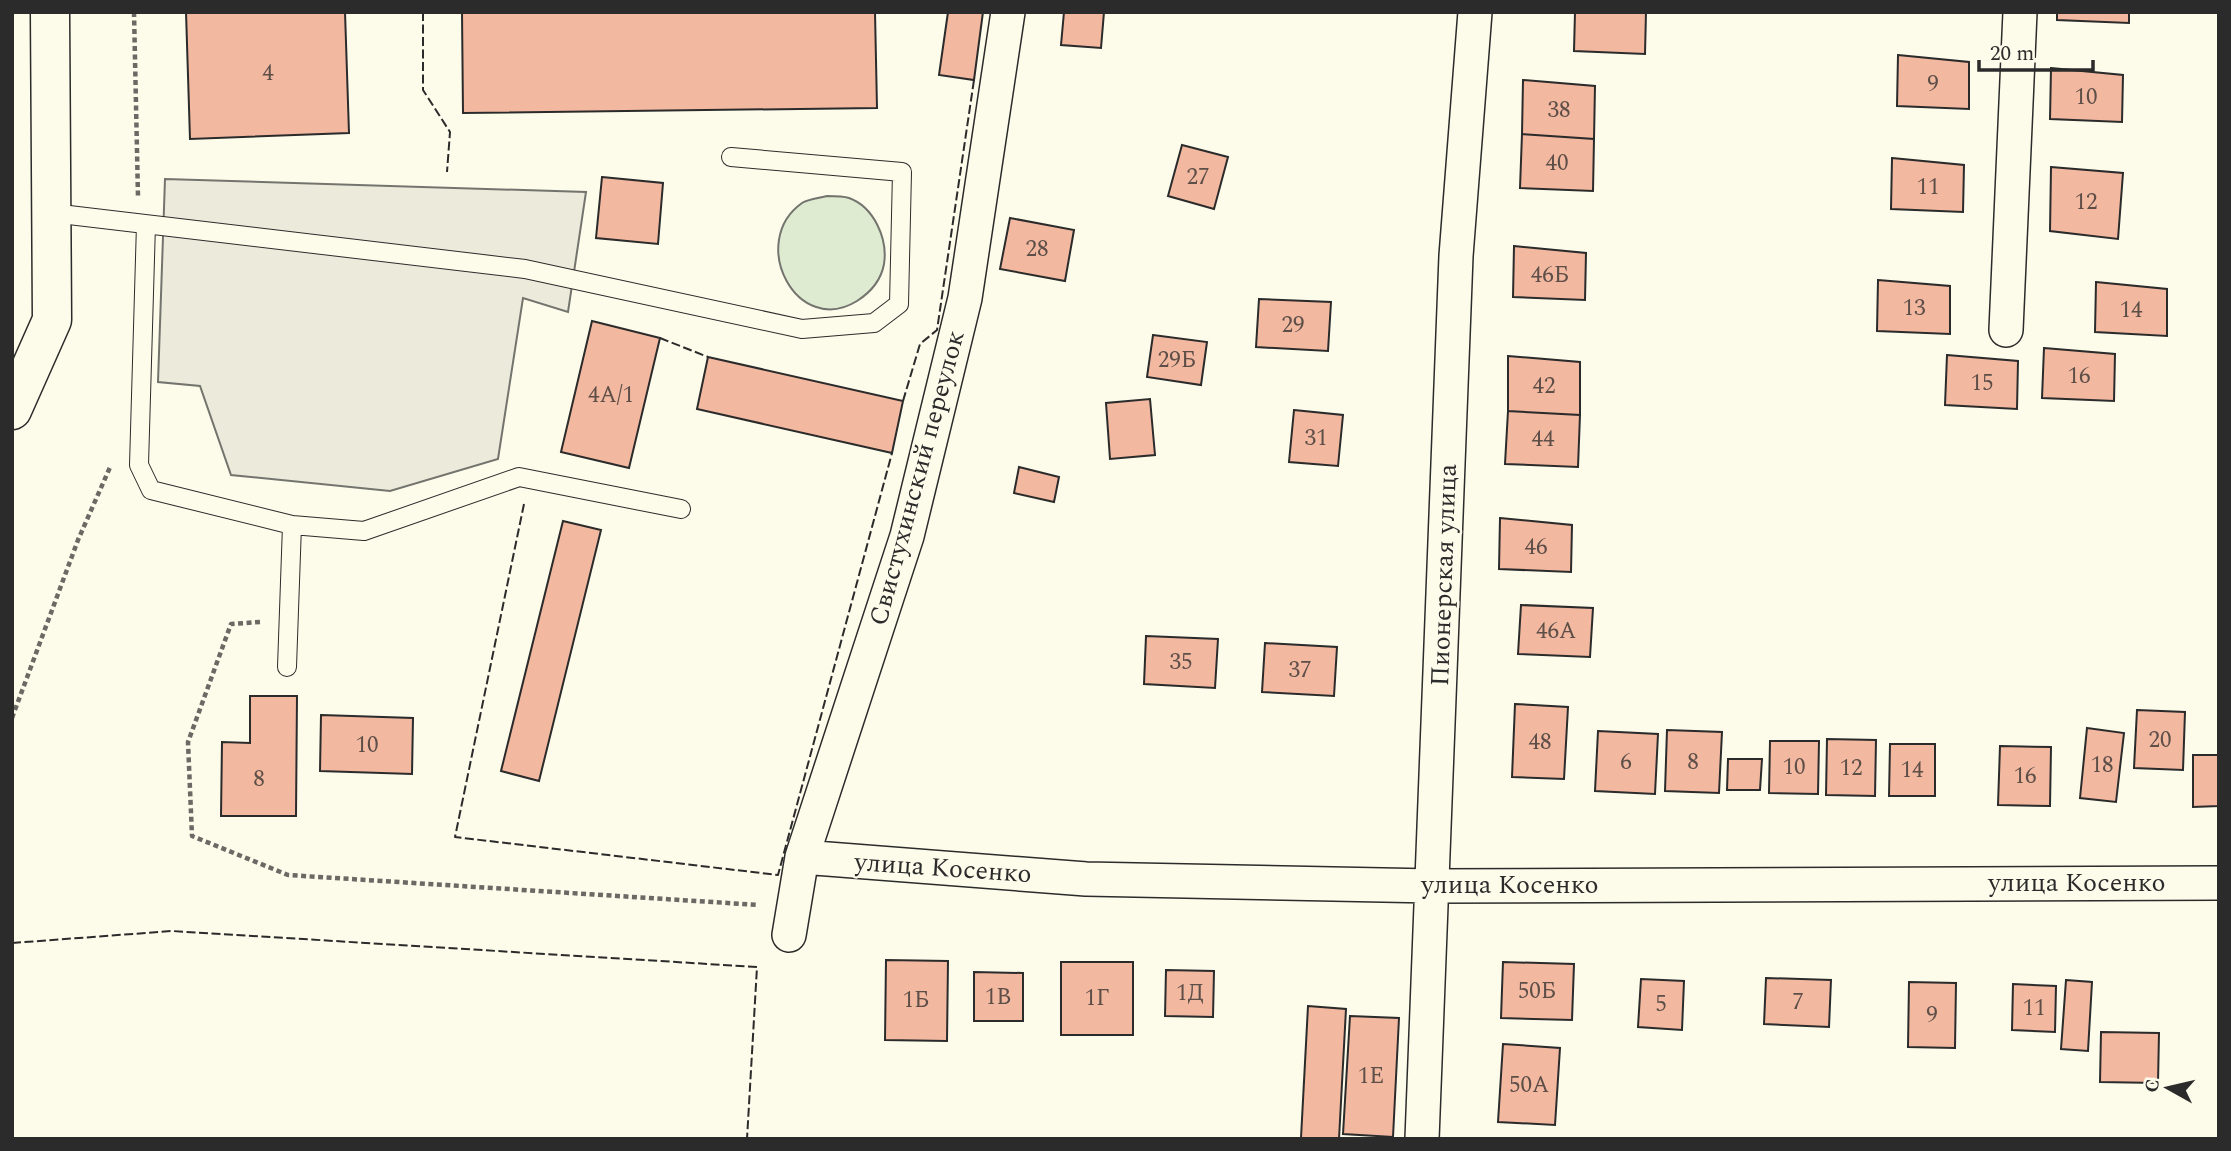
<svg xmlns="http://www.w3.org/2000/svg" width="2231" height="1151" viewBox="0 0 2231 1151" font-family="Spectral,serif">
<rect width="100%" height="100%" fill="#fdfbea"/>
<path fill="#deebd1" stroke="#74746e" stroke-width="2" d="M 827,196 C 834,196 843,196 849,198 C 874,207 888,239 884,264 C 881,281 871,292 857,301 C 797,338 747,242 802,203 C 808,199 820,198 827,196 Z"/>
<path fill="#eceadb" stroke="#74746e" stroke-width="2" d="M 165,179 L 586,192 L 568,312 L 523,298 L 498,459 L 390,491 L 231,475 L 200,386 L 158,382 Z"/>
<path fill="#f2b8a0" stroke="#2b2b2b" stroke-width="2" d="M 186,12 L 345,12 L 349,133 L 190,139 Z
M 462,12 L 875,12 L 877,108 L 463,113 Z
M 948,12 L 983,12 L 974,80 L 939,75 Z
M 1064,12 L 1104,12 L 1101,48 L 1061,45 Z
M 1575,12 L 1646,12 L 1645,54 L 1574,51 Z
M 2057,12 L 2129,12 L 2129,23 L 2057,20 Z
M 1898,55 L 1969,62 L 1969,109 L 1897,106 Z
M 2051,68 L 2123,75 L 2122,122 L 2050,119 Z
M 1523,80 L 1595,86 L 1594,139 L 1522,134 Z
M 1522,134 L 1594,139 L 1593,191 L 1520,188 Z
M 1182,145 L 1228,157 L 1214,209 L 1168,196 Z
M 1892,158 L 1964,165 L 1963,212 L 1891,209 Z
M 2051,167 L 2123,173 L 2118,239 L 2050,231 Z
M 602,177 L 663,183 L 658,244 L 596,238 Z
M 1010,218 L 1074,230 L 1065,281 L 1000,269 Z
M 1514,246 L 1586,253 L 1585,300 L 1513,297 Z
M 1878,280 L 1950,286 L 1950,334 L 1877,331 Z
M 2096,282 L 2167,289 L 2167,336 L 2095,332 Z
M 1259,299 L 1331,302 L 1328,351 L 1256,347 Z
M 592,321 L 660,338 L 629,468 L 561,452 Z
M 1153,335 L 1207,342 L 1201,385 L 1147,377 Z
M 2044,348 L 2115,354 L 2114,401 L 2042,398 Z
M 1947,355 L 2018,361 L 2017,409 L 1945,405 Z
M 1508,356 L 1580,362 L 1580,415 L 1508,411 Z
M 708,357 L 903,401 L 892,453 L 697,409 Z
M 1150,399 L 1155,455 L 1110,459 L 1106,403 Z
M 1294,410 L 1343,415 L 1338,466 L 1289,462 Z
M 1508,411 L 1580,415 L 1578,467 L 1505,464 Z
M 1019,467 L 1059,477 L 1054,502 L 1014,493 Z
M 1500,518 L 1572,525 L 1571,572 L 1499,569 Z
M 563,521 L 601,530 L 539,781 L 501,771 Z
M 1521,605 L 1593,608 L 1590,657 L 1518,654 Z
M 1146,636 L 1218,639 L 1215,688 L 1144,684 Z
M 1265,643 L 1337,647 L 1334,696 L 1262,692 Z
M 250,696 L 297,696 L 296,816 L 221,816 L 222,742 L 250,743 Z
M 1515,704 L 1568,707 L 1564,779 L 1512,777 Z
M 2137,710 L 2185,712 L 2183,770 L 2134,768 Z
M 321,715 L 413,718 L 412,774 L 320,771 Z
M 2087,728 L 2124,733 L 2116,802 L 2080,798 Z
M 1667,730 L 1722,732 L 1719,793 L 1665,791 Z
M 1598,731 L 1658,734 L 1655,794 L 1595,791 Z
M 1827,739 L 1876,740 L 1875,796 L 1826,795 Z
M 1770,741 L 1819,741 L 1818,794 L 1769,793 Z
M 1890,744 L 1935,744 L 1935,796 L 1889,796 Z
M 2000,746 L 2051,747 L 2050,806 L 1998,805 Z
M 2193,755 L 2219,755 L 2219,806 L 2193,807 Z
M 1728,759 L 1762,759 L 1760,790 L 1727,790 Z
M 886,960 L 948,961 L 947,1041 L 885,1040 Z
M 1061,962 L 1133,962 L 1133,1035 L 1061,1035 Z
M 1503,962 L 1574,964 L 1572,1020 L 1501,1018 Z
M 1166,970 L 1214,971 L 1213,1017 L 1165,1016 Z
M 974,972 L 1023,973 L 1023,1021 L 974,1021 Z
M 1766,978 L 1831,980 L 1829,1027 L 1764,1024 Z
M 1641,979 L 1684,981 L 1682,1030 L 1638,1027 Z
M 2066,980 L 2092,982 L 2088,1051 L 2061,1049 Z
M 1909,982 L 1956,983 L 1955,1048 L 1908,1047 Z
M 2013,984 L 2056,986 L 2055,1032 L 2012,1030 Z
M 1308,1006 L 1346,1009 L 1339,1139 L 1301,1138 Z
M 1350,1016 L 1399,1018 L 1393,1137 L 1343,1134 Z
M 2101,1032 L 2159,1033 L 2158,1083 L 2100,1082 Z
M 1503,1044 L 1560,1048 L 1555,1125 L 1498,1122 Z"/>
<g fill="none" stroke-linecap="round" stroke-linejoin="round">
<g stroke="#2b2b2b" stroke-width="20">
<path id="service" d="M 52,213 L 525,269 L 802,329 L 874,323 L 899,304 L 902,172 L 731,157
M 146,224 L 139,465 L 151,490 L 292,525 L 364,531 L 519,477 L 681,509
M 287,667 L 292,525"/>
</g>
<g stroke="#2b2b2b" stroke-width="36">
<path id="minor" d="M 2006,330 L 2020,12
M 802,857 L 1086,879 L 1433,886 L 2219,883
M 789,935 L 802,857 L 907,536 L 965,298 L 1008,12
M 1422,1139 L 1456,256 L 1475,12"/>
</g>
<g stroke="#2b2b2b" stroke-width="41">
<path id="secondary" d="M 12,410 L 52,320 L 50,12"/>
</g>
<path stroke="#6a6964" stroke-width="4.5" stroke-dasharray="5 3.5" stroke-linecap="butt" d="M 134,12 L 138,197
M 260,622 L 231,624 L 188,742 L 192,836 L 288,875 L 759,905
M 12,718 L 78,540 L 111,465"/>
<use href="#service" stroke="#fdfbea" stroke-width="18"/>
<use href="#minor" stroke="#fdfbea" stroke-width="33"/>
<use href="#secondary" stroke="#fdfbea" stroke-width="38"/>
<path stroke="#2b2b2b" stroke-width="2" stroke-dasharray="9 3.5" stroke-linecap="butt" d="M 423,12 L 423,90 L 450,132 L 447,172
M 660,338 L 708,357
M 903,401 L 920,344 L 937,330 L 974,80
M 524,504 L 455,837 L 778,875 L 892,453
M 12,943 L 172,931 L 757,967 L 747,1139"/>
</g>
<g text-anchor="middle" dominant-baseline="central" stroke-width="5" stroke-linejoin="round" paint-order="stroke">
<g font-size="23" fill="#5d4e48">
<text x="268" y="73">4</text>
<text x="1933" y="84">9</text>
<text x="2086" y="97">10</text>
<text x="1559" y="110">38</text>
<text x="1557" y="163">40</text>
<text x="1198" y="177">27</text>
<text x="1928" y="187">11</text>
<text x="2086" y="202">12</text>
<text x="1037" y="249">28</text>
<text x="1550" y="275">46Б</text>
<text x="1914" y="308">13</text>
<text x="2131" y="310">14</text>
<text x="1293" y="325">29</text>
<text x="1177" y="360">29Б</text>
<text x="2079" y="376">16</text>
<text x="1982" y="383">15</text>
<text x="1544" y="386">42</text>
<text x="611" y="395">4А/1</text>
<text x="1316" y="438">31</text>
<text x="1543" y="439">44</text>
<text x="1536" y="547">46</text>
<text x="1556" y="631">46А</text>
<text x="1181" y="662">35</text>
<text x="1300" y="670">37</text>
<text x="2160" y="740">20</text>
<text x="1540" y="742">48</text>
<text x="367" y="745">10</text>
<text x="1626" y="762">6</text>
<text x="1693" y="762">8</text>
<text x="2102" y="765">18</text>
<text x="1794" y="767">10</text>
<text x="1851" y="768">12</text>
<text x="1912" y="770">14</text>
<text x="2025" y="776">16</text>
<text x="259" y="779">8</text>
<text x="1537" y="991">50Б</text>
<text x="1190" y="993">1Д</text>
<text x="998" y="997">1В</text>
<text x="1097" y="998">1Г</text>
<text x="916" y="1000">1Б</text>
<text x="1798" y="1002">7</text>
<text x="1661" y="1004">5</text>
<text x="2034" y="1008">11</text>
<text x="1932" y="1015">9</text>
<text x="1371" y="1076">1Е</text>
<text x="1529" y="1085">50А</text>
</g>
<g font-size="26" fill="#2b2b2b" stroke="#fdfbea">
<text transform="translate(917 478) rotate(-75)">Свистухинский переулок</text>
<text transform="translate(1444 575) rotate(-88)">Пионерская улица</text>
<text transform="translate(943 868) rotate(4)">улица Косенко</text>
<text x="2077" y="883">улица Косенко</text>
<text x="1510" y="885">улица Косенко</text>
</g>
</g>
<rect width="2231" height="1151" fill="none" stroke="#2b2b2b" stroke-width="28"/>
<g transform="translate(2168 1088) rotate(278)" stroke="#fdfbea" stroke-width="5" paint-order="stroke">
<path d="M0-5L12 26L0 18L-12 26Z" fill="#2b2b2b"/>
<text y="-10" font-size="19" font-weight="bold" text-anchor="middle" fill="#2b2b2b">С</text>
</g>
<path d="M1979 60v10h114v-10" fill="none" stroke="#2b2b2b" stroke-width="3.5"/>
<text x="1990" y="60" font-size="21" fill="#2b2b2b" stroke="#fdfbea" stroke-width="5" paint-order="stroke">20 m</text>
</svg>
